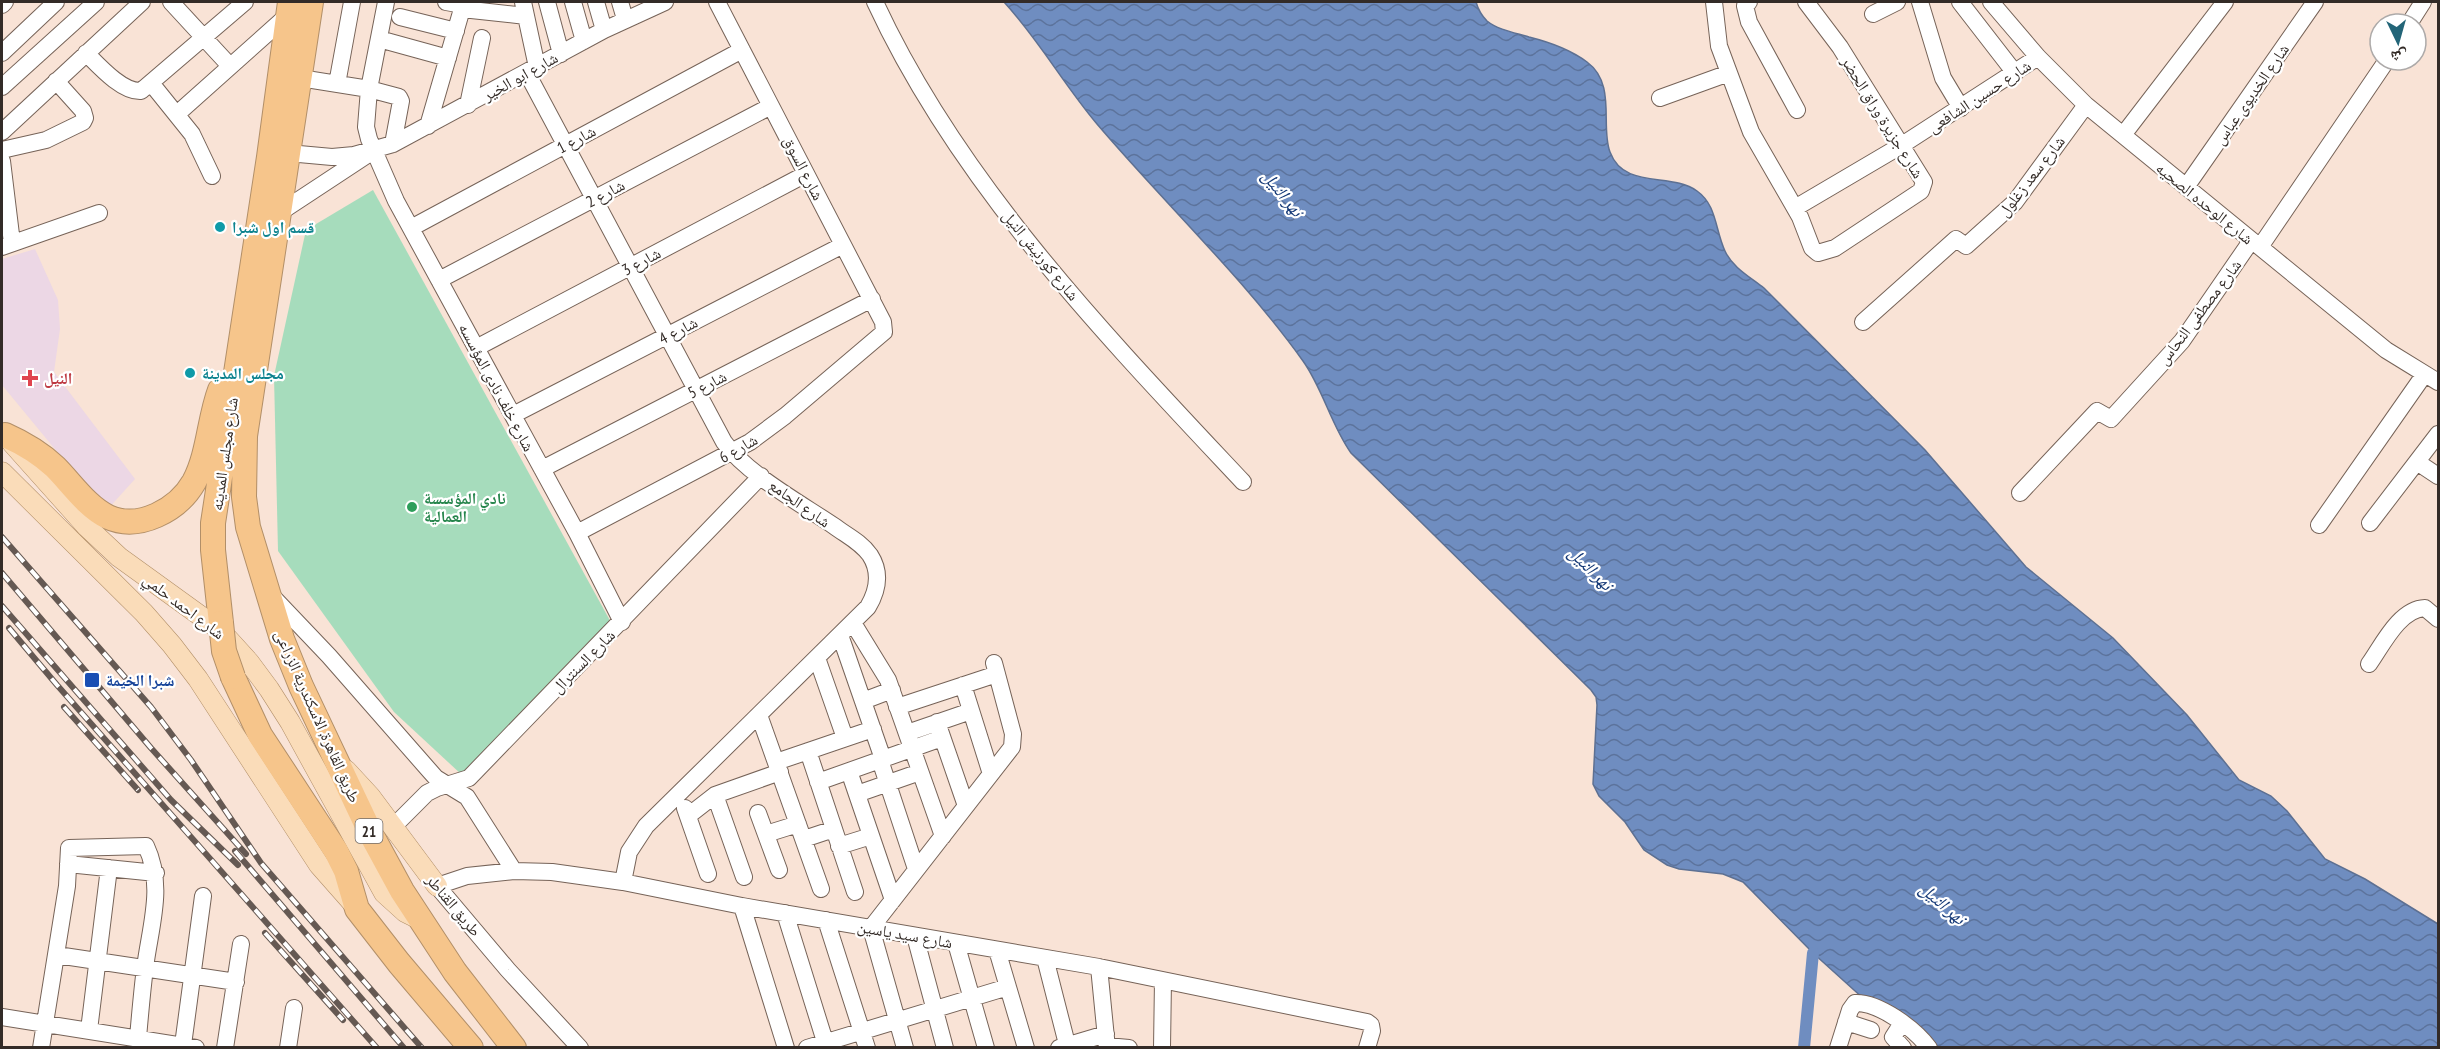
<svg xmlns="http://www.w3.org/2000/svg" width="2440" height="1049" viewBox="0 0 2440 1049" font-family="'PT Sans Narrow','Noto Naskh Arabic',sans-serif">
<defs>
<pattern id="water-waves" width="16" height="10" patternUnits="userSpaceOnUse" patternTransform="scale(1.5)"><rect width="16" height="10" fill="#6f8dc0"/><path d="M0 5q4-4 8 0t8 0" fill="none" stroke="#5c739c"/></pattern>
</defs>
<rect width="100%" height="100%" fill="#f9e3d6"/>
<path fill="#ecd7e5" d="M 35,249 L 58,300 L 60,329 L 54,372 L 135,479 L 106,511 L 2,385 L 2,259 Z"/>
<path fill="#a6dcbc" d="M 373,190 L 613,626 L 462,775 L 394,712 L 278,551 L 274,376 L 306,230 Z"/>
<path fill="url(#water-waves)" stroke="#5d7092" stroke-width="1.5" d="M 1004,2 L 1476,2 C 1478,9 1481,15 1487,21 C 1498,30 1516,33 1529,37 C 1549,42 1571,50 1587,62 C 1617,84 1600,126 1610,152 C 1624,190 1671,172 1697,191 C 1717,205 1715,230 1725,251 C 1732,267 1750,277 1764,288 L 1925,450 L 2026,567 L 2113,638 L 2187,715 L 2239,780 L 2271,796 L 2287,811 L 2325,859 L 2365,879 L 2438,924 L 2438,1047 L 1934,1047 L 1865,1000 L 1813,953 L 1743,882 L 1723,874 L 1679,869 L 1667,865 L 1644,850 L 1625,822 L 1599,796 L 1593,784 L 1597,705 L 1596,697 L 1591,690 L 1351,453 C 1331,425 1323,389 1303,361 C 1242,276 1165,204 1097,124 C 1064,85 1039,40 1004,2 Z"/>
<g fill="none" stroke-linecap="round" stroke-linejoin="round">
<path stroke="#6f8dc0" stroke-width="12" d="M 1804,1048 L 1813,953"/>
<g stroke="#766358" stroke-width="18">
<path id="minor" d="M 171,2 L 230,66
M 386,2 L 369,89 L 366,127 L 369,139 L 396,201 L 577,533 L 622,622
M 446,2 L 463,5
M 523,2 L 537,67
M 547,2 L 561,54
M 573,2 L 584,41
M 596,2 L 604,30
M 620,2 L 625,19
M 875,2 C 959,184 1107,337 1243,482
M 1714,2 L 1719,46 L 1751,132 L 1800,217 L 1812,248 L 1818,253 L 1835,248 L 1915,195 L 1921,191 L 1924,182 L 1840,47 L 1806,2
M 1749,2 L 1745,6 L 1749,22 L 1797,110
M 1920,2 L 1943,78 L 1961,108
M 1960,2 L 2015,73
M 1991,2 L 2038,57 L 2086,105 L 2386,350 L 2438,382
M 2,5 L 5,2
M 462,9 L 526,16
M 1873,14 L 1897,2
M 400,17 L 456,31
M 2409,24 L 2423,2
M 379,39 L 448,58
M 2,53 L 56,2
M 86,53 C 99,66 122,92 141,91 L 245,2
M 527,73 L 724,442 C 747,474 800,503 834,526 C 846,535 861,542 870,555 C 881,572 878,590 868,607 L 646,826 L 629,852 L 623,882
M 300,78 L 369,89 L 399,97 L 401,101 L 393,144
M 151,83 L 192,134 L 212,176
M 337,84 L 352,2
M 2,87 L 96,2
M 1660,98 L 1729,73
M 468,105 L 482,38
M 177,114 L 289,14
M 428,126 L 464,2
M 2,132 L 142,2
M 2123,135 L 2225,2
M 2,150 L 46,140 L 83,122 L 85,118 L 83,111 L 56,81
M 288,153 L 332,157 L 354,155 L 393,144 L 604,30 L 665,2
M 2,161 L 12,243
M 2186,187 L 2315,2
M 1795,208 L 1902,145 L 2038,57
M 279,213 L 367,155
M 411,228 L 742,50
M 2,247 L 99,213
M 2260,247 L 2387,60
M 439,280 L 771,106
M 1863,322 L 1956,239 L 1966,246 L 2015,202 L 2086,105
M 476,348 L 806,174
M 513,415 L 843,245
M 2417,462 L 2438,476
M 542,469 L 872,299
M 2020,493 L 2097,411 L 2111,419 L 2182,341 L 2251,241
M 2370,523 L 2438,434
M 2319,525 L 2424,375
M 577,533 L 750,442 L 785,416 L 884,332 L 883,322 L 717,2
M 270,594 L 329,656 L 428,769 L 436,778 L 467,797 L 514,871
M 853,623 L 888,680 L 943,836
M 840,635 L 883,759
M 817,658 L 845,738
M 2369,664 C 2382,646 2399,609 2425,608 L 2438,619
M 963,685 L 991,774
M 863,701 L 892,690
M 897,707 L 997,674
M 759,715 L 821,889
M 937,722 L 966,806
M 907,733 L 971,711
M 808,751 L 855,892
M 880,760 L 916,869
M 776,762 L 873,729
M 849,771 L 893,900
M 818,782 L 942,738
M 857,794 L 920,772
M 715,795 L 744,877
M 685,808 L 708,874
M 758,813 L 779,870
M 688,816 L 715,795 L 780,772
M 393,827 L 427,793 L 437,788 L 469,778 L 761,476
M 766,834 L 798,824
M 804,839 L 834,829
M 839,846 L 871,836
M 68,864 L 156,873
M 742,906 L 786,1048
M 785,913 L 827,1048
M 826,920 L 867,1048
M 915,936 L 945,1048
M 956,943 L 986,1048
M 997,950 L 1026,1048
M 57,955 L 236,982
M 1045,958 L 1068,1048
M 1099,967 L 1107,1048
M 2,1017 L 196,1048
M 1846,1022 L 1871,1030
M 1902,1023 L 1893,1037 L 1903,1048
M 89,1030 L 109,868
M 183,1045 L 203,896
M 1107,1046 L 1129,1048
M 41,1048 L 67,886 L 69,848 L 146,846 C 165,886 150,927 145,968 C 142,991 140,1015 138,1038
M 225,1048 L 241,944
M 288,1048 L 294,1008
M 580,1048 L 508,970 L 437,886 L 467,876 L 514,871 L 552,872 L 623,882 L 742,906 L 1099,967 L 1367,1022 L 1371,1025 L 1372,1031 L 1367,1048
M 807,1048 L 1008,987
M 905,1048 L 871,928 L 1012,747 L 1013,734 L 994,663
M 1059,1048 L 1106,1034
M 1162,1048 L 1163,980
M 1838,1048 L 1850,1010 L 1855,1003 C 1879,1002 1915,1029 1929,1048"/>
</g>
<g stroke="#b28f68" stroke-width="21">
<path id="major" d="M 12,443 L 87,527 L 119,557 L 220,630 L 249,662 L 269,689 L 290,722 L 384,893 L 405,912 L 419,919
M 2,472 L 144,613 L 172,645 L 198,679 L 319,865 L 356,907
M 346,770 L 370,796 L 437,886"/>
</g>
<g stroke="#b28f68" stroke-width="26">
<path id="highway" d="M 311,2 L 245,436 L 244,497 L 248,527 L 282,639 L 301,686 L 371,834 L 402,891 L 455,972 L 514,1048
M 5,435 C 23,443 40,453 55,467 C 71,483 87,507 108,517 C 139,531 178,510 194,482 C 209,454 209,419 220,390
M 221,623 L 213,550 L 213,523 L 269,157 L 290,2
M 233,677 L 260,735 L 336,851 L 346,871 L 357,909 L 399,963 L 471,1048"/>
</g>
<use href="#minor" stroke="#fff" stroke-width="16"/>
<use href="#major" stroke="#fadcb9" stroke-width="20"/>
<use href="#highway" stroke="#f6c58b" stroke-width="24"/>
<g stroke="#655953" stroke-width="6">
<path id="rail" d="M 2,537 L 151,707 L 191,760 L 261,863 L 422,1048
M 2,573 L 151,748 L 246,854
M 2,606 L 171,800 L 238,865
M 9,628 L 57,685 L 377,1048
M 64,707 L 138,790
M 235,851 L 404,1048
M 265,933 L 343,1020"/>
</g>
<use href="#rail" stroke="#fff" stroke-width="4" stroke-dasharray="11" stroke-linecap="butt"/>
<g stroke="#b28f68" stroke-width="26" stroke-linecap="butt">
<path id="highway-bridge" d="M 221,623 L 224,651 L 233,677"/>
</g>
<use href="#highway-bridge" stroke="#f6c58b" stroke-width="24"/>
</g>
<g fill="#0f9aa8" stroke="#fff" stroke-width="2">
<circle cx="220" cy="227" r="6"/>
<circle cx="190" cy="373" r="6"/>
</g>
<path fill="#e0444e" stroke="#fff" stroke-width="2" d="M27 369h6v6h6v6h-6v6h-6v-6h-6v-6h6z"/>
<circle fill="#2e9e5b" stroke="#fff" stroke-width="2" cx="412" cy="507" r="6"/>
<rect fill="#1a4fb4" stroke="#fff" stroke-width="2" x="84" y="672" width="16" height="16" rx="3"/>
<g text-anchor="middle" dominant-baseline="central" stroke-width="4.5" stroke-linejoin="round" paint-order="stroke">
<rect fill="#fff" stroke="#706b68" stroke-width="1.5" x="355.5" y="819" width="27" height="24" rx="4.5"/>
<g font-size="15" font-weight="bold" fill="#332b27">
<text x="369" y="831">21</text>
</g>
<g font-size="16" fill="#332b27" stroke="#fff">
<text transform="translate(520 76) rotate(-29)">شارع ابو الخير</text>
<text transform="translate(2251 94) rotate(-55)">شارع الخديوى عباس</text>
<text transform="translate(1979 96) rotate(-33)">شارع حسين الشافعى</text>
<text transform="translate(1883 117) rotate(58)">شارع جزيرة وراق الحضر</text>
<text transform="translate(576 139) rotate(-28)">شارع 1</text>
<text transform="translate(804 168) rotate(63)">شارع السوق</text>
<text transform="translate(2031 176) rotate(-52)">شارع سعد زغلول</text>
<text transform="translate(605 193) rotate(-28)">شارع 2</text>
<text transform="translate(2205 203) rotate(39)">شارع الوحده الصحيه</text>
<text transform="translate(1041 255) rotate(51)">شارع كورنيش النيل</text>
<text transform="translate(641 261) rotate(-28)">شارع 3</text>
<text transform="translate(2199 312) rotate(-53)">شارع مصطفى النحاس</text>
<text transform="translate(678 330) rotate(-27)">شارع 4</text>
<text transform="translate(707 384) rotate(-27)">شارع 5</text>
<text transform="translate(497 387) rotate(62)">شارع خلف نادى المؤسسه</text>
<text transform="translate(738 448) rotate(-30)">شارع 6</text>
<text transform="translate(224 454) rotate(-82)">شارع مجلس المدينه</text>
<text transform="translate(800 503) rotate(35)">شارع الجامع</text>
<text transform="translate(184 606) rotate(37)">شارع احمد حلمي</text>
<text transform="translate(583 661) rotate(-45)">شارع السنترال</text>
<text transform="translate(318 716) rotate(66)">طريق القاهرة, الاسكندرية الزراعى</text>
<text transform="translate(454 905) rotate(50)">طريق القناطر</text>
<text transform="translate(905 934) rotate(10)">شارع سيد ياسين</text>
</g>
<g font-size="16" font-weight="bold" fill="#0d838f" stroke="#fff" text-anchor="start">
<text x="232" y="227">قسم اول شبرا</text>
<text x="202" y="373">مجلس المدينة</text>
</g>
<g font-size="16" font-weight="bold" fill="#be3a42" stroke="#fff" text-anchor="start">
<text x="44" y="378">النيل</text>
</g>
<g font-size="16" font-weight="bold" fill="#27864d" stroke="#fff" text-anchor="start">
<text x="424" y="498">نادي المؤسسة<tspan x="424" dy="18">العمالية</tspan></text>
</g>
<g font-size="16" font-weight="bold" fill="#164399" stroke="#fff" text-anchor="start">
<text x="106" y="680">شبرا الخيمة</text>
</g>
<g font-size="18" font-style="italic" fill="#153977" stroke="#fff">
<text transform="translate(1283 193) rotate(51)">نهر النيل</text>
<text transform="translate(1591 568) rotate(45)">نهر النيل</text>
<text transform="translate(1943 903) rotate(41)">نهر النيل</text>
</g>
</g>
<rect width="2440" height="1049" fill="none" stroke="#332b27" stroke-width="6"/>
<g transform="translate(2398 42) rotate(175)"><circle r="28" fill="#ffffff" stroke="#adaaa9" stroke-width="1.5"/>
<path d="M0-4.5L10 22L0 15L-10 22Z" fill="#236578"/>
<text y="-9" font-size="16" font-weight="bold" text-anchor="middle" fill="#332b27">ش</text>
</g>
</svg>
